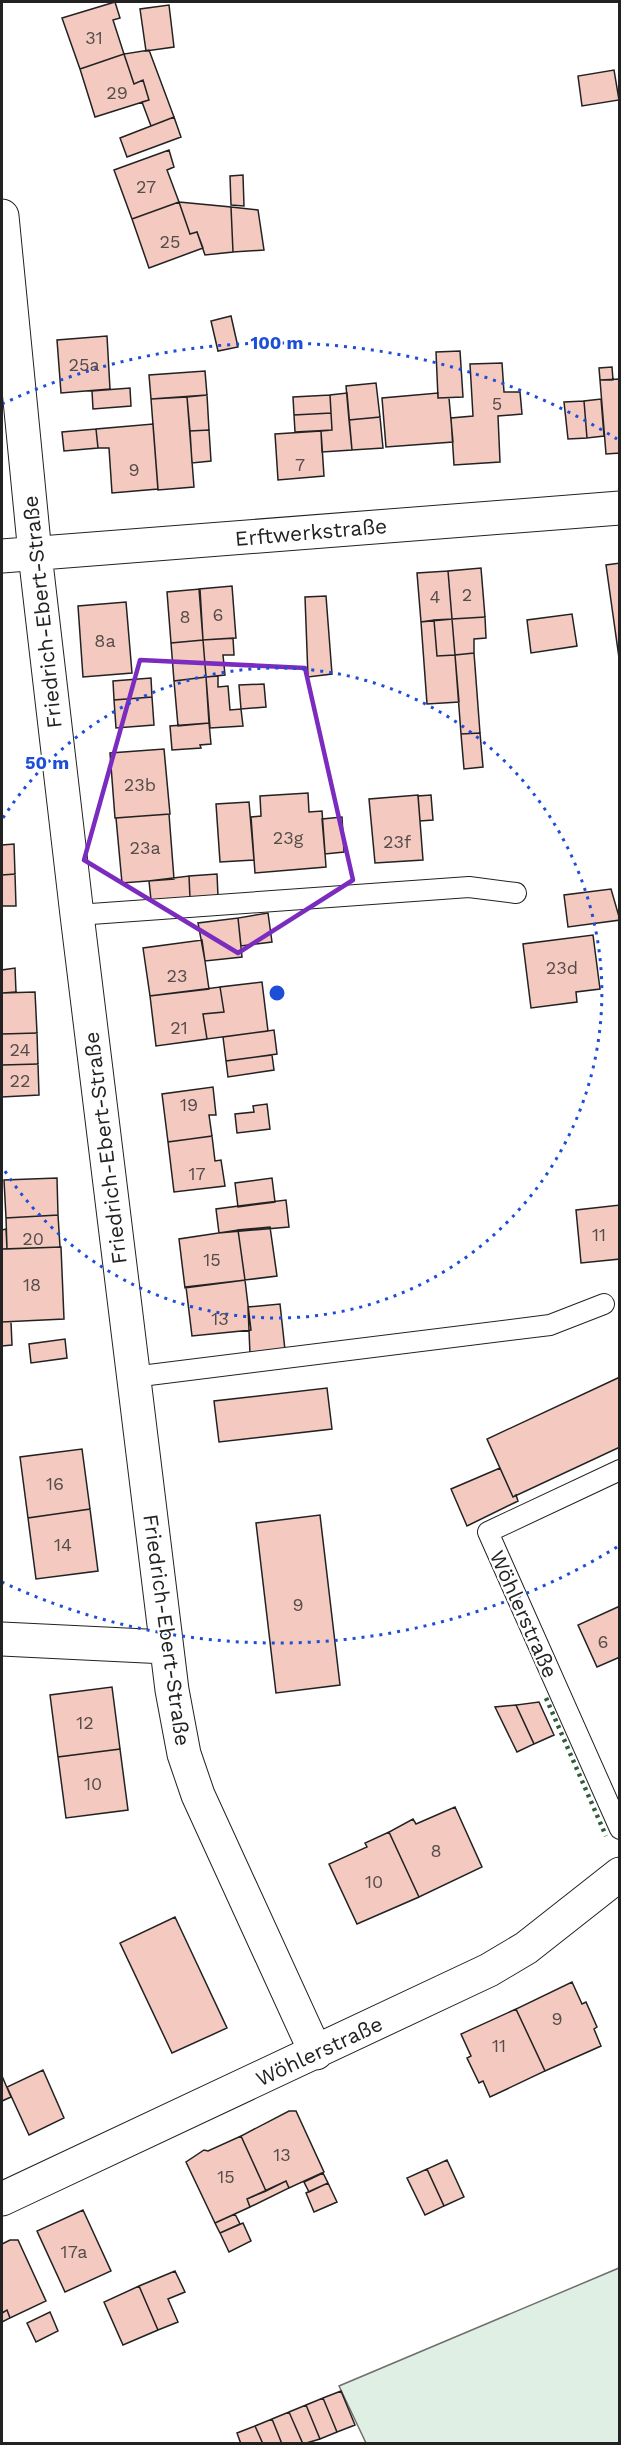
<svg xmlns="http://www.w3.org/2000/svg" width="621" height="2445" viewBox="0 0 621 2445" font-family="'Work Sans',sans-serif">
<rect width="100%" height="100%" fill="#fff"/>
<path fill="#e0efe3" stroke="#6f6f6f" stroke-width="1.5" d="M 619,2268 L 619,2443 L 366,2443 L 339,2386 Z"/>
<path fill="#f3c9c0" stroke="#222" stroke-width="1.5" d="M 115,2 L 120,18 L 113,20 L 124,54 L 80,69 L 62,18 Z
M 169,5 L 174,47 L 146,51 L 140,9 Z
M 149,50 L 174,117 L 151,126 L 142,102 L 149,100 L 143,80 L 134,84 L 124,54 Z
M 124,54 L 134,84 L 143,80 L 149,100 L 95,117 L 80,69 Z
M 614,70 L 619,100 L 582,106 L 578,76 Z
M 174,117 L 181,137 L 127,157 L 120,138 Z
M 169,150 L 174,167 L 167,170 L 179,202 L 132,219 L 114,170 Z
M 243,175 L 244,206 L 231,205 L 230,176 Z
M 179,202 L 190,234 L 197,232 L 203,248 L 149,268 L 132,219 Z
M 179,202 L 231,207 L 233,252 L 205,255 L 197,232 L 190,234 Z
M 231,207 L 258,210 L 264,250 L 233,252 Z
M 231,316 L 238,347 L 218,351 L 211,321 Z
M 107,336 L 110,389 L 61,393 L 57,340 Z
M 460,351 L 463,397 L 438,398 L 436,352 Z
M 502,363 L 504,392 L 520,392 L 522,414 L 498,416 L 500,462 L 454,465 L 451,418 L 473,416 L 470,364 Z
M 612,367 L 613,380 L 600,380 L 599,368 Z
M 205,371 L 207,395 L 151,399 L 149,375 Z
M 620,379 L 620,453 L 606,454 L 600,380 Z
M 376,383 L 380,417 L 349,420 L 346,386 Z
M 130,388 L 131,406 L 93,409 L 92,391 Z
M 347,393 L 352,450 L 322,452 L 321,431 L 332,430 L 330,395 Z
M 438,393 L 438,398 L 449,398 L 453,442 L 386,447 L 382,398 Z
M 207,395 L 209,430 L 190,431 L 187,397 Z
M 330,395 L 331,413 L 294,415 L 293,397 Z
M 187,397 L 194,487 L 158,490 L 151,399 Z
M 601,399 L 604,436 L 587,438 L 584,401 Z
M 584,401 L 587,438 L 568,439 L 564,402 Z
M 331,413 L 332,430 L 295,432 L 294,415 Z
M 380,417 L 383,448 L 352,450 L 349,420 Z
M 153,424 L 158,489 L 112,493 L 109,448 L 98,448 L 96,429 Z
M 96,429 L 98,448 L 64,451 L 62,432 Z
M 209,430 L 211,461 L 192,463 L 190,431 Z
M 321,431 L 324,476 L 278,480 L 275,434 Z
M 620,563 L 620,665 L 606,565 Z
M 481,568 L 485,617 L 452,619 L 448,571 Z
M 448,571 L 452,619 L 421,622 L 417,573 Z
M 232,586 L 236,638 L 203,640 L 199,589 Z
M 200,589 L 203,640 L 171,643 L 167,592 Z
M 326,596 L 332,674 L 308,677 L 305,597 Z
M 126,602 L 132,673 L 83,677 L 78,606 Z
M 572,614 L 577,646 L 531,653 L 527,620 Z
M 485,617 L 486,638 L 474,639 L 474,653 L 455,655 L 452,619 Z
M 452,619 L 455,655 L 437,656 L 434,620 Z
M 434,620 L 437,656 L 455,655 L 459,702 L 427,704 L 421,622 Z
M 233,638 L 234,655 L 223,655 L 225,675 L 206,677 L 203,640 Z
M 203,640 L 206,677 L 174,681 L 171,643 Z
M 474,653 L 480,733 L 461,734 L 455,655 Z
M 218,676 L 218,687 L 228,686 L 230,710 L 241,709 L 243,726 L 210,728 L 206,677 Z
M 206,677 L 209,723 L 178,726 L 174,681 Z
M 151,678 L 152,697 L 114,700 L 113,681 Z
M 264,684 L 266,707 L 241,709 L 239,685 Z
M 152,697 L 154,725 L 116,728 L 114,700 Z
M 209,723 L 211,744 L 200,745 L 201,748 L 172,750 L 170,726 Z
M 480,733 L 483,767 L 464,769 L 461,734 Z
M 164,749 L 170,814 L 115,818 L 110,753 Z
M 308,793 L 309,812 L 322,811 L 326,867 L 255,873 L 251,817 L 261,816 L 260,796 Z
M 418,795 L 423,860 L 375,863 L 369,799 Z
M 431,795 L 433,820 L 420,821 L 418,796 Z
M 249,802 L 254,860 L 220,862 L 216,804 Z
M 169,814 L 174,879 L 122,883 L 116,818 Z
M 342,817 L 344,852 L 325,854 L 322,819 Z
M 14,844 L 15,874 L 2,875 L 2,845 Z
M 15,874 L 16,906 L 2,906 L 2,875 Z
M 217,874 L 218,896 L 190,898 L 189,876 Z
M 189,876 L 190,898 L 151,900 L 149,881 Z
M 611,889 L 620,920 L 568,927 L 564,895 Z
M 268,913 L 272,942 L 241,946 L 238,918 Z
M 238,918 L 242,957 L 205,961 L 198,923 Z
M 593,935 L 600,989 L 576,992 L 577,1002 L 531,1008 L 523,944 Z
M 202,940 L 209,989 L 150,996 L 143,948 Z
M 15,968 L 16,992 L 2,993 L 2,970 Z
M 262,982 L 268,1031 L 207,1039 L 203,1014 L 224,1012 L 220,987 Z
M 220,987 L 224,1012 L 203,1014 L 207,1039 L 156,1046 L 150,996 Z
M 35,992 L 37,1033 L 2,1034 L 2,993 Z
M 274,1030 L 277,1054 L 226,1061 L 223,1037 Z
M 37,1033 L 38,1064 L 2,1065 L 2,1034 Z
M 272,1055 L 274,1070 L 228,1077 L 226,1061 Z
M 38,1064 L 39,1095 L 2,1097 L 2,1065 Z
M 213,1087 L 216,1115 L 209,1115 L 212,1136 L 168,1142 L 162,1094 Z
M 267,1104 L 270,1129 L 237,1133 L 235,1114 L 254,1112 L 253,1106 Z
M 212,1136 L 215,1161 L 221,1160 L 225,1186 L 174,1192 L 168,1142 Z
M 57,1178 L 58,1215 L 6,1218 L 4,1180 Z
M 272,1178 L 275,1202 L 238,1207 L 235,1183 Z
M 286,1200 L 289,1227 L 219,1233 L 216,1209 Z
M 620,1205 L 620,1259 L 581,1263 L 576,1210 Z
M 58,1215 L 60,1247 L 7,1249 L 6,1218 Z
M 270,1227 L 277,1276 L 245,1280 L 238,1230 Z
M 6,1229 L 7,1249 L 2,1249 L 2,1230 Z
M 238,1230 L 245,1280 L 185,1288 L 179,1239 Z
M 61,1247 L 64,1319 L 2,1322 L 2,1249 Z
M 245,1280 L 251,1330 L 192,1336 L 186,1287 Z
M 280,1304 L 285,1350 L 250,1354 L 248,1307 Z
M 2,1322 L 11,1322 L 12,1345 L 2,1346 Z
M 65,1339 L 67,1358 L 31,1363 L 29,1344 Z
M 620,1377 L 620,1447 L 513,1497 L 487,1439 Z
M 327,1388 L 332,1429 L 219,1442 L 214,1401 Z
M 82,1449 L 90,1509 L 28,1518 L 20,1457 Z
M 500,1468 L 513,1497 L 516,1495 L 518,1501 L 467,1526 L 451,1489 Z
M 90,1509 L 98,1571 L 36,1579 L 28,1518 Z
M 320,1515 L 340,1685 L 276,1693 L 256,1523 Z
M 620,1606 L 620,1657 L 597,1667 L 578,1625 Z
M 112,1687 L 120,1749 L 58,1757 L 50,1695 Z
M 539,1702 L 554,1735 L 534,1744 L 516,1705 Z
M 516,1705 L 534,1744 L 517,1752 L 495,1707 Z
M 120,1749 L 128,1810 L 66,1818 L 58,1757 Z
M 455,1807 L 482,1867 L 419,1897 L 389,1832 L 413,1819 L 416,1824 Z
M 389,1832 L 419,1897 L 357,1924 L 329,1864 L 367,1847 L 365,1843 Z
M 175,1917 L 227,2028 L 172,2053 L 120,1943 Z
M 572,1982 L 582,2004 L 586,2002 L 597,2027 L 594,2029 L 601,2046 L 545,2071 L 516,2009 Z
M 516,2009 L 545,2071 L 490,2097 L 483,2081 L 479,2083 L 467,2058 L 471,2056 L 461,2034 Z
M 43,2070 L 64,2118 L 29,2135 L 7,2087 Z
M 2,2076 L 11,2097 L 2,2101 Z
M 289,2111 L 296,2111 L 324,2172 L 289,2188 L 286,2181 L 266,2191 L 241,2136 Z
M 241,2136 L 266,2191 L 247,2199 L 250,2207 L 215,2223 L 186,2162 L 204,2150 L 208,2151 Z
M 447,2160 L 464,2197 L 444,2206 L 427,2169 Z
M 427,2169 L 444,2206 L 425,2215 L 407,2178 Z
M 323,2173 L 328,2183 L 309,2192 L 304,2182 Z
M 286,2181 L 289,2188 L 250,2207 L 247,2199 Z
M 328,2183 L 337,2202 L 314,2212 L 306,2193 Z
M 83,2210 L 111,2271 L 65,2292 L 37,2231 Z
M 235,2214 L 240,2224 L 220,2233 L 215,2223 Z
M 243,2223 L 251,2241 L 229,2252 L 220,2233 Z
M 10,2240 L 18,2240 L 46,2301 L 10,2318 L 7,2310 L 2,2313 L 2,2244 Z
M 175,2271 L 185,2292 L 168,2299 L 178,2322 L 158,2330 L 139,2286 Z
M 139,2286 L 158,2330 L 123,2345 L 104,2302 Z
M 7,2310 L 10,2318 L 2,2322 L 2,2313 Z
M 50,2312 L 58,2331 L 36,2342 L 27,2323 Z
M 341,2391 L 355,2425 L 337,2432 L 323,2398 Z
M 323,2398 L 337,2432 L 320,2439 L 306,2405 Z
M 306,2405 L 320,2439 L 303,2444 L 289,2412 Z
M 289,2412 L 303,2444 L 282,2444 L 272,2419 Z
M 272,2419 L 282,2444 L 263,2444 L 255,2426 Z
M 255,2426 L 263,2444 L 241,2444 L 237,2433 Z"/>
<g fill="none" stroke-linecap="round" stroke-linejoin="round">
<g stroke="#222" stroke-width="22">
<path id="service" d="M 77,915 L 469,887 L 516,893
M 133,1377 L 550,1325 L 604,1304
M 620,1470 L 488,1532 L 620,1829"/>
</g>
<g stroke="#222" stroke-width="35">
<path id="minor" d="M 2,216 L 35,554 L 77,915 L 172,1690 L 184,1754 L 198,1795 L 316,2053
M 2,556 L 620,508
M 2,1639 L 166,1647
M 2,2199 L 489,1970 L 526,1948 L 620,1874"/>
</g>
<use href="#service" stroke="#fff" stroke-width="20"/>
<use href="#minor" stroke="#fff" stroke-width="33"/>
<path stroke="#2f5e38" stroke-width="4.5" stroke-dasharray="3 4.5" stroke-linecap="butt" d="M 546,1698 L 606,1836"/>
</g>
<path fill="none" stroke="#7b2cbf" stroke-width="4.5" stroke-linejoin="round" d="M 140,660 L 305,668 L 353,880 L 238,953 L 84,860 Z"/>
<g fill="none" stroke="#1d4ed8" stroke-width="3" stroke-dasharray="3 6">
<path d="M3 818A325 325 0 1 1 3 1168"/>
<path d="M617 1547A650 650 0 0 1 2 1582M2 404A650 650 0 0 1 617 439"/>
</g>
<g text-anchor="middle" dominant-baseline="central" stroke-width="4.5" stroke-linejoin="round" paint-order="stroke">
<g font-size="18" fill="#564c4a">
<text x="94" y="37">31</text>
<text x="117" y="92">29</text>
<text x="146" y="186">27</text>
<text x="170" y="241">25</text>
<text x="84" y="364">25a</text>
<text x="497" y="403">5</text>
<text x="300" y="464">7</text>
<text x="134" y="469">9</text>
<text x="467" y="594">2</text>
<text x="435" y="596">4</text>
<text x="218" y="614">6</text>
<text x="185" y="616">8</text>
<text x="105" y="640">8a</text>
<text x="140" y="784">23b</text>
<text x="288" y="837">23g</text>
<text x="397" y="841">23f</text>
<text x="145" y="847">23a</text>
<text x="562" y="967">23d</text>
<text x="177" y="975">23</text>
<text x="179" y="1027">21</text>
<text x="20" y="1049">24</text>
<text x="20" y="1080">22</text>
<text x="189" y="1104">19</text>
<text x="197" y="1173">17</text>
<text x="599" y="1234">11</text>
<text x="33" y="1238">20</text>
<text x="212" y="1259">15</text>
<text x="32" y="1284">18</text>
<text x="220" y="1318">13</text>
<text x="55" y="1483">16</text>
<text x="63" y="1544">14</text>
<text x="298" y="1604">9</text>
<text x="603" y="1641">6</text>
<text x="85" y="1722">12</text>
<text x="93" y="1783">10</text>
<text x="436" y="1850">8</text>
<text x="374" y="1881">10</text>
<text x="557" y="2018">9</text>
<text x="499" y="2045">11</text>
<text x="282" y="2154">13</text>
<text x="226" y="2176">15</text>
<text x="74" y="2251">17a</text>
</g>
<g font-size="21" fill="#222" stroke="#fff">
<text transform="translate(311 532) rotate(-5)">Erftwerkstraße</text>
<text transform="translate(42 612) rotate(-96)">Friedrich-Ebert-Straße</text>
<text transform="translate(105 1148) rotate(-97)">Friedrich-Ebert-Straße</text>
<text transform="translate(524 1614) rotate(66)">Wöhlerstraße</text>
<text transform="translate(167 1630) rotate(82)">Friedrich-Ebert-Straße</text>
<text transform="translate(319 2051) rotate(-25)">Wöhlerstraße</text>
</g>
</g>
<circle cx="277" cy="993" r="9" fill="#1d4ed8" stroke="#fff" stroke-width="3"/>
<g font-size="18" text-anchor="middle" font-weight="bold" fill="#1d4ed8" stroke="#fff" stroke-width="4.5" stroke-linejoin="round" paint-order="stroke">
<text x="277" y="349">100 m</text>
<text x="47" y="769">50 m</text>
</g>
<rect width="621" height="2445" fill="none" stroke="#222222" stroke-width="6"/>
</svg>
